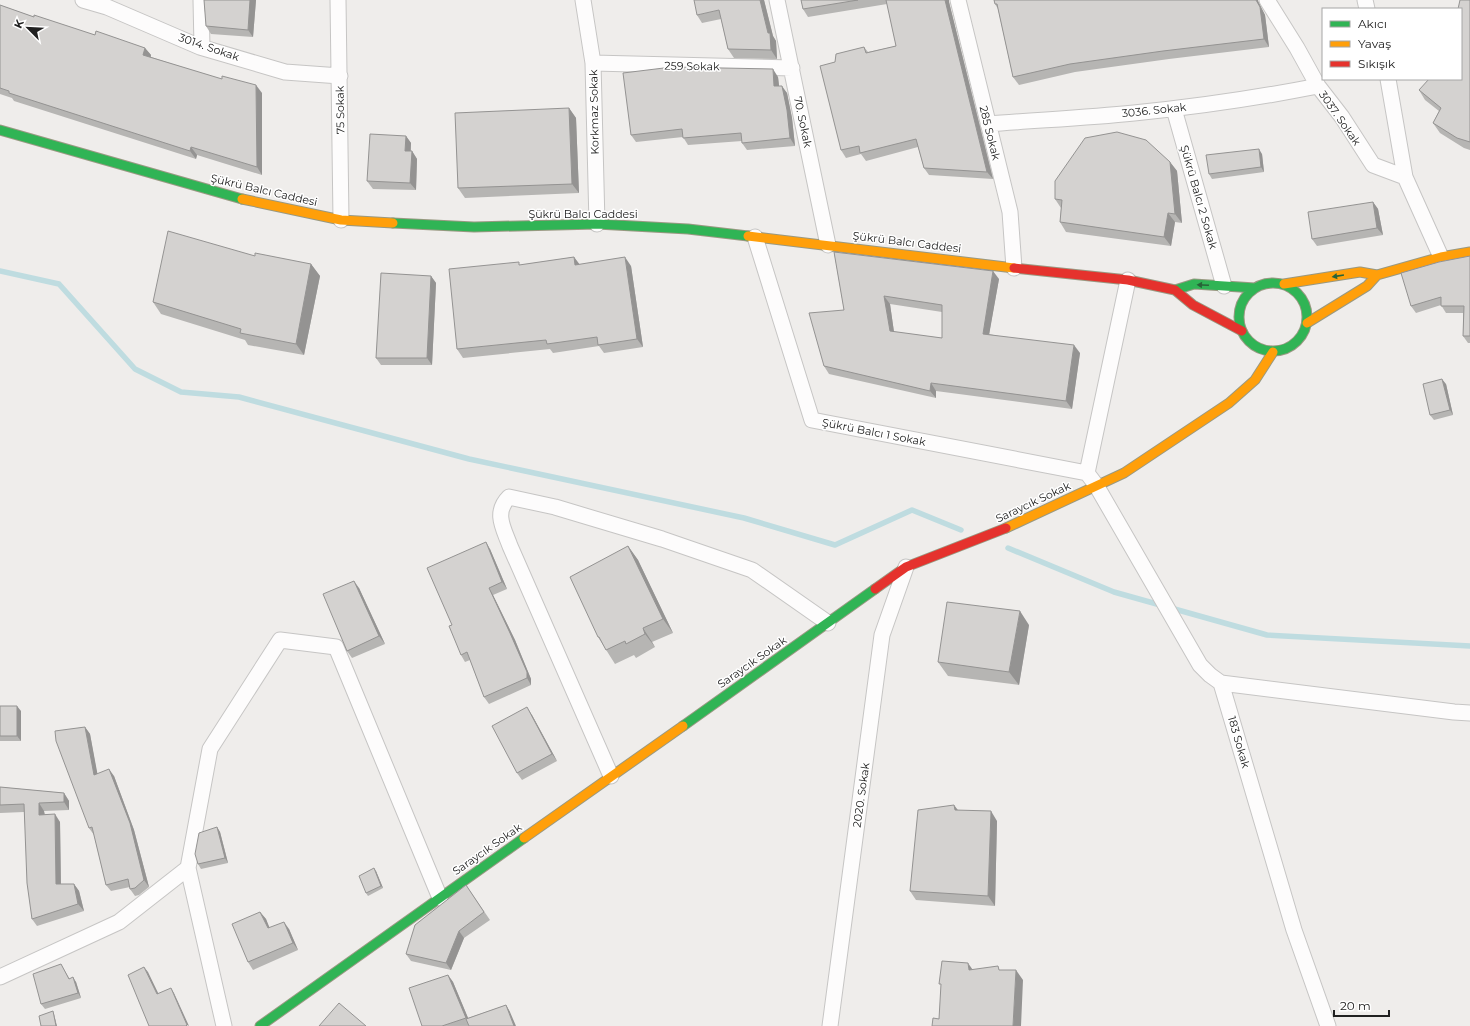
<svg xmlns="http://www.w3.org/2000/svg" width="1470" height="1026" viewBox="0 0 1470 1026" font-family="Montserrat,sans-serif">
<rect width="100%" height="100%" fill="#efedeb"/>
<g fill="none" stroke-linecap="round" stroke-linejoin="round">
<path stroke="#bfdce0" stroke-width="5.5" d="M 0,271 L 59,284 L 135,369 L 181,392 L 239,397 L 469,459 L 744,518 L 835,545 L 912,510 L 961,530
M 1008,548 L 1114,592 L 1267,635 L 1470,646"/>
<g stroke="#c6c5c4" stroke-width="17">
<path id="street" d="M 83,0 L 107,7 L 200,47 L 285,72 L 340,76
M 201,0 L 202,47
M 338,0 L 341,220
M 583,0 L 593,63 L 597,224
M 777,0 L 828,245
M 958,0 L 1010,212 L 1014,268
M 1267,0 L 1297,48 L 1318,86 L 1342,117 L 1373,165 L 1405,177
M 1365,0 L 1367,9
M 593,63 L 792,68
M 1388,79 L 1405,177 L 1441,257
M 1174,109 L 1224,286
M 988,124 C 1037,120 1085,118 1134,113 C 1195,107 1257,98 1318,86
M 755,237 L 812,420 L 1087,473 L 1096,485 L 1200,665 L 1210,675 L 1221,683 L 1294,930 L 1328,1026
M 1087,473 L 1128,280
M 1221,683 L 1454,712 L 1470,713
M 611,776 L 510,546 C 504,529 493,513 509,497 L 555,507 L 662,539 L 752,570 L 828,623
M 188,868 L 210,749 L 280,640 L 336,647 L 440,898
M 0,977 L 119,922 L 188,868 L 224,1026
M 830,1026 L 882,635 L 906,567"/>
</g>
<g stroke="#999982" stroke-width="11">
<path id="fast" d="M 0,130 L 242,199
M 393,223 L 474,227 L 597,224 L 688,229 L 748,236
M1239 317a34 34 0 1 1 68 0a34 34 0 1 1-68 0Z
M 1175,290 L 1194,284 L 1255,288
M 683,726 L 875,589
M 260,1026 L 524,838"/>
</g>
<g stroke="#999982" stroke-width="11">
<path id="slow" d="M 242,199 L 341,220 L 393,223
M 748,236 L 1014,268
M 1284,284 L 1360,272 L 1377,275 L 1441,257 L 1470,252
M 1307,323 L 1367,286 L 1377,275
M 1006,528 L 1124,473 L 1229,403 L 1255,380 L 1273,352
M 524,838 L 683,726"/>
</g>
<g stroke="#999982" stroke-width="11">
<path id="jam" d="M 1014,268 L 1128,280 L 1175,290 L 1193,305 L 1242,331
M 875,589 L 906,567 L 1006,528"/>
</g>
<use href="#street" stroke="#fdfcfc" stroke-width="15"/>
<use href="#fast" stroke="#30b455" stroke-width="9"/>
<use href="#slow" stroke="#ff9f0a" stroke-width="9"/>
<use href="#jam" stroke="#e5322d" stroke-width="9"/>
</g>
<path fill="#b6b5b3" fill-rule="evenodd" d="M 204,0 L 256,0 L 253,37 L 211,34 L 206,26 Z
M 764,0 L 773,36 L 776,41 L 777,59 L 734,58 L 728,49 L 721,19 L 702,23 L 697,15 Z
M 801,0 L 949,0 L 949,2 L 993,179 L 929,175 L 924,168 L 918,147 L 866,161 L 861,154 L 846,158 L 841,150 L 835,62 L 864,47 L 868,52 L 896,46 L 887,4 L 808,17 L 803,9 Z
M 994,0 L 1258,0 L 1258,1 L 1265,15 L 1269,47 L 1169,59 L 1075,72 L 1019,85 L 1013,77 L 998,9 L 995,4 Z
M 1470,0 L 1470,150 L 1464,148 L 1440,133 L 1433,123 L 1439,111 L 1425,100 L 1419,90 L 1461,79 Z
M 0,5 L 34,17 L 95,35 L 145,48 L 151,55 L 151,57 L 262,93 L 262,175 L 197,155 L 196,159 L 14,101 L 12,98 L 0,94 Z
M 778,77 L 779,86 L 787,93 L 792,118 L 795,146 L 747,150 L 742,143 L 742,141 L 688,145 L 683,137 L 636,142 L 631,135 Z
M 569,108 L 576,118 L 579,193 L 465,198 L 458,188 Z
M 406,136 L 411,143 L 411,151 L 412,151 L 417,159 L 416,190 L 373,189 L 367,181 Z
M 1262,154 L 1264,172 L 1212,179 L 1209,174 Z
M 1170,162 L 1177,171 L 1182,223 L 1175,222 L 1171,246 L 1066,232 L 1060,222 L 1061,208 L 1055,199 Z
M 1373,202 L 1378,209 L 1383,235 L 1317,246 L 1312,239 Z
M 834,252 L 999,279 L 989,334 L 1080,353 L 1072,409 L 936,391 L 936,398 L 829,374 L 824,366 L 844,310 ZM 890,304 L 942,312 L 942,338 L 894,332 Z
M 255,256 L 311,264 L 320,276 L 304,355 L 248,345 L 245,340 L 161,314 L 153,302 Z
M 1470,256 L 1470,343 L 1468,343 L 1463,336 L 1463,313 L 1446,313 L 1441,305 L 1416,313 L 1411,306 Z
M 574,257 L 579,264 L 631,266 L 643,347 L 604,353 L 599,346 L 553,353 L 550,349 L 463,358 L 457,349 L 521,265 Z
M 431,276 L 436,283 L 432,365 L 381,365 L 376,358 Z
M 1446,384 L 1453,415 L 1434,420 L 1430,415 Z
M 628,546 L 638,560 L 673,633 L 652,642 L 655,647 L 636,658 L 634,655 L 615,664 L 598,637 Z
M 490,549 L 507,589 L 493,595 L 515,640 L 531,679 L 531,685 L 489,704 L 484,697 L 470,660 L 465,662 L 461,655 Z
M 359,588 L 385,644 L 352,658 L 347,651 Z
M 1029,625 L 1019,685 L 948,676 L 938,662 Z
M 0,706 L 21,711 L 21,741 L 0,741 Z
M 532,715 L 557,761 L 522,780 L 517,773 Z
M 85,727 L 90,734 L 97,774 L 114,776 L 134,830 L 149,887 L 139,895 L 135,896 L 130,889 L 130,887 L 111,891 L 106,885 L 94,835 L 89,828 Z
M 0,787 L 64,793 L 69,801 L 69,810 L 44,811 L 45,814 L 60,822 L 61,884 L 74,884 L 79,891 L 84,911 L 37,926 L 32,919 L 24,812 L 0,813 Z
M 954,805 L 958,810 L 997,821 L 995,906 L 916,900 L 910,891 Z
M 217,827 L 220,832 L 228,863 L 201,869 L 198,864 Z
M 376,871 L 383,888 L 368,896 L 366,893 Z
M 466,885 L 490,920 L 464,938 L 451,970 L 411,961 L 406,954 Z
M 260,912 L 266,919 L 269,928 L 289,929 L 298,950 L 253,970 L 248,962 Z
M 61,964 L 69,978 L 76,982 L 81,998 L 45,1009 L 41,1004 Z
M 448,975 L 453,982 L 468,1018 L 506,1005 L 510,1012 L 468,1026 L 422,1026 Z"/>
<path fill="#949392" d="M 250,0 L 256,0 L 253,37 L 248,30 Z
M 760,0 L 764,0 L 773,36 L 776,41 L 777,59 L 771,50 L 768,33 Z
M 945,0 L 949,0 L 949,2 L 993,179 L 987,172 Z
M 1256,0 L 1258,0 L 1258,1 L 1265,15 L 1269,47 L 1264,39 Z
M 145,48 L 151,55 L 149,63 L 143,55 Z
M 773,69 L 778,77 L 780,94 L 774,86 Z
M 256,85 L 262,93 L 262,175 L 257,167 Z
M 782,86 L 787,93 L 792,118 L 795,146 L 790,138 Z
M 569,108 L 576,118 L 579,193 L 572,184 Z
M 406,136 L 411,143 L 410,158 L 405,151 Z
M 191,147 L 197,155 L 196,159 L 190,151 Z
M 1259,149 L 1262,154 L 1264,172 L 1261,167 Z
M 412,151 L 417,159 L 416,190 L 410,183 Z
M 1170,162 L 1177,171 L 1182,223 L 1175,214 Z
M 1373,202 L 1378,209 L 1383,235 L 1377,228 Z
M 1168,213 L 1175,222 L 1171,246 L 1164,237 Z
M 574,257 L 580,265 L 575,265 Z
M 625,257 L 631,266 L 643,347 L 637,339 Z
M 311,264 L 320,276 L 304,355 L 296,344 Z
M 993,271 L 999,279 L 988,341 L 983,334 Z
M 431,276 L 436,283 L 432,365 L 427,358 Z
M 884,296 L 890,304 L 895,339 L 890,331 Z
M 1074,345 L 1080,353 L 1072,409 L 1066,401 Z
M 1442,379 L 1446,384 L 1453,415 L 1450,410 Z
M 931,383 L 936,391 L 936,398 L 930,391 Z
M 486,542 L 490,549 L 507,589 L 502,582 Z
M 628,546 L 638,560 L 673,633 L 663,619 Z
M 354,581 L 359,588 L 385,644 L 379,636 Z
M 489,588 L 493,595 L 515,640 L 531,679 L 531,685 L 527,678 Z
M 1020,611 L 1029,625 L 1019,685 L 1009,672 Z
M 643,628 L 652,642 L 655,647 L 645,634 Z
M 17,706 L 21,711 L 21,741 L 17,736 Z
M 527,707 L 532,715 L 557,761 L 552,754 Z
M 85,727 L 90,734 L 99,782 L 94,775 Z
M 109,769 L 114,776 L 134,830 L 149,887 L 144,880 Z
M 64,793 L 69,801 L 69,810 L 64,802 Z
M 39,803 L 44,811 L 45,822 L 39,815 Z
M 954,805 L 961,815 L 955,810 Z
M 991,811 L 997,821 L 995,906 L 988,896 Z
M 55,814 L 60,822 L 61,892 L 56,884 Z
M 217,827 L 220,832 L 228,863 L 225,858 Z
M 374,868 L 376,871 L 383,888 L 381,886 Z
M 74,884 L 79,891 L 84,911 L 78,904 Z
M 260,912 L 266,919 L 273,936 L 268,928 Z
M 284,922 L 289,929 L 298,950 L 293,943 Z
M 459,931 L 464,938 L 451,970 L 446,963 Z
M 968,963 L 975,973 L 969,970 Z
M 144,967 L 148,972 L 161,999 L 157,994 Z
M 1016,970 L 1023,980 L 1021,1026 L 1013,1026 Z
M 448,975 L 453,982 L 471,1025 L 466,1018 Z
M 73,977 L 76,982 L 81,998 L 78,993 Z
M 171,988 L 174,993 L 189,1026 L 187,1025 Z
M 506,1005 L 510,1012 L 516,1026 L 514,1026 Z
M 53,1011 L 54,1014 L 57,1026 L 56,1026 Z"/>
<path fill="#d4d2d0" stroke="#949392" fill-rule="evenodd" d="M 204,0 L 250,0 L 248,30 L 206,26 Z
M 694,0 L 760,0 L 768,33 L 770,33 L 771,50 L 728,49 L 719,10 L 697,15 Z
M 801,0 L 858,0 L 803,9 Z
M 886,0 L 945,0 L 987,172 L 924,168 L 916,139 L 860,153 L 859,146 L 841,150 L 820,66 L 835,62 L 836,54 L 864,47 L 866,53 L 896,46 Z
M 994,0 L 1256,0 L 1260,7 L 1264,39 L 1163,51 L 1070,64 L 1013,77 L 997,4 L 995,4 Z
M 1460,0 L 1470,0 L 1470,142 L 1457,138 L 1433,123 L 1441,108 L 1419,90 L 1429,79 L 1461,79 L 1461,9 L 1458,9 Z
M 0,5 L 34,17 L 34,15 L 95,35 L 96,31 L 145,48 L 143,55 L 222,79 L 222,76 L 256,85 L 257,167 L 191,147 L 190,151 L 9,93 L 9,91 L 0,88 Z
M 672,67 L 773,69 L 774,86 L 782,86 L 787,110 L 790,138 L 742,143 L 741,133 L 683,138 L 682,129 L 631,135 L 623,73 Z
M 569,108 L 572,184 L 458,188 L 455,113 Z
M 1117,132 L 1146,140 L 1170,162 L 1175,214 L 1168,213 L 1164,237 L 1060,222 L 1062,200 L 1055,199 L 1055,181 L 1085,138 Z
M 370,134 L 406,136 L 405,151 L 412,151 L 410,183 L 367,181 Z
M 1259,149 L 1261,167 L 1209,174 L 1206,155 Z
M 1373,202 L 1377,228 L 1312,239 L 1308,212 Z
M 168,231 L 255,256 L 255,253 L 311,264 L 296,344 L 240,333 L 241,329 L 153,302 Z
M 834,252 L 993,271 L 983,334 L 1074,345 L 1066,401 L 931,383 L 930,391 L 824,366 L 809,313 L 844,310 ZM 884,296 L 942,305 L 942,338 L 890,331 Z
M 1470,256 L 1470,336 L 1463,336 L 1464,306 L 1441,306 L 1441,297 L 1411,306 L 1401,273 L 1439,262 Z
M 574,257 L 575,265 L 625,257 L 637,339 L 598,345 L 597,337 L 547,344 L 546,340 L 457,349 L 449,269 L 519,262 L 519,265 Z
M 381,273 L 431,276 L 427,358 L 376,358 Z
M 1442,379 L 1450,410 L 1430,415 L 1423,384 Z
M 486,542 L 502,582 L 489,588 L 510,633 L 527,672 L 527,678 L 484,697 L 467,652 L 461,655 L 449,626 L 452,625 L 427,568 Z
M 628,546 L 663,619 L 643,628 L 645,634 L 626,644 L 625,641 L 606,650 L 599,637 L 598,637 L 570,577 Z
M 354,581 L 379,636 L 347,651 L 323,594 Z
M 947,602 L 1020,611 L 1009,672 L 938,662 Z
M 0,706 L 17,706 L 17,736 L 0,736 Z
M 527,707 L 552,754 L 517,773 L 492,726 Z
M 85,727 L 94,775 L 109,769 L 130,823 L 144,880 L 135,888 L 130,889 L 128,879 L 106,885 L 92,827 L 89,828 L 56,741 L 55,731 Z
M 0,787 L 64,793 L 64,802 L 39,803 L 39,815 L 55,814 L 56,884 L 74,884 L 78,904 L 32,919 L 27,883 L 24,804 L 0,805 Z
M 954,805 L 955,810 L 991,811 L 988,896 L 910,891 L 918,810 Z
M 217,827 L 225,858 L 198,864 L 195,854 L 199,833 Z
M 374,868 L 381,886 L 366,893 L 359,876 Z
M 466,885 L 484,912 L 459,931 L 446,963 L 406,954 L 415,925 Z
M 260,912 L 268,928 L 284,922 L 293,943 L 248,962 L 232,924 Z
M 942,961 L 968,963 L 969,970 L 998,966 L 999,970 L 1016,970 L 1013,1026 L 932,1026 L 933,1018 L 939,1019 L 941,984 L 939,984 Z
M 61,964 L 69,979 L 73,977 L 78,993 L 41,1004 L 33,974 Z
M 144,967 L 157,994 L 171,988 L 187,1025 L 186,1026 L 149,1026 L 128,975 Z
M 448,975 L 466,1018 L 442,1026 L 422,1026 L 409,988 Z
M 339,1003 L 366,1026 L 319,1026 Z
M 506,1005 L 514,1026 L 469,1026 L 466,1019 Z
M 53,1011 L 56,1026 L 41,1026 L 39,1016 Z"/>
<defs><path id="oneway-solid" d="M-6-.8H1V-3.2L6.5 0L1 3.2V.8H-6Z"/></defs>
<g fill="#286338">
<use href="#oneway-solid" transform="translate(1338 276) rotate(171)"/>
<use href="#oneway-solid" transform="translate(1203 285) rotate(-177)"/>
</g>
<g text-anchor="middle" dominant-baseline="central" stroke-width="3" stroke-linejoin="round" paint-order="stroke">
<g font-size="11" fill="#212121" stroke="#fff">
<text transform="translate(209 47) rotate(19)">3014. Sokak</text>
<text transform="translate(692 66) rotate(1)">259 Sokak</text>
<text transform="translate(340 110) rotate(-91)">75 Sokak</text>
<text transform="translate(1154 110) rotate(-6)">3036. Sokak</text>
<text transform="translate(594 112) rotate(-91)">Korkmaz Sokak</text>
<text transform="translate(1340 118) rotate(55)">3037. Sokak</text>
<text transform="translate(803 122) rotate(78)">70. Sokak</text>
<text transform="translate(990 133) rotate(76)">285 Sokak</text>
<text transform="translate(264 190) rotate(13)">Şükrü Balcı Caddesi</text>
<text transform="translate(1199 197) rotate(74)">Şükrü Balcı 2 Sokak</text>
<text x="583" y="214">Şükrü Balcı Caddesi</text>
<text transform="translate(907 242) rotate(7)">Şükrü Balcı Caddesi</text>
<text transform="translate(874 432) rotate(11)">Şükrü Balcı 1 Sokak</text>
<text transform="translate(1033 502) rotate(-25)">Saraycık Sokak</text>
<text transform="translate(752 662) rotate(-35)">Saraycık Sokak</text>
<text transform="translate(1239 742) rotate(74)">183 Sokak</text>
<text transform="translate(861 795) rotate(-82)">2020. Sokak</text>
<text transform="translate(487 849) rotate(-35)">Saraycık Sokak</text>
</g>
</g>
<rect x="1322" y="8" width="140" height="72" fill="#ffffff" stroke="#a6a6a6"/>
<rect x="1330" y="21" width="20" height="6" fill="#30b455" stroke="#a6a6a6"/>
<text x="1358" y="28" font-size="12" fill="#212121">Akıcı</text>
<rect x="1330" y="41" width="20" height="6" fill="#ff9f0a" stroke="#a6a6a6"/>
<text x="1358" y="48" font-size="12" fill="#212121">Yavaş</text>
<rect x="1330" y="61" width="20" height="6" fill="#e5322d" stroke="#a6a6a6"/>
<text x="1358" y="68" font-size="12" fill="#212121">Sıkışık</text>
<g transform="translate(28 28) rotate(294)" stroke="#ffffff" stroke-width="3" paint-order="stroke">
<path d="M0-3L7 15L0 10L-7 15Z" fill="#212121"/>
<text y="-6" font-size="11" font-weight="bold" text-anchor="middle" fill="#212121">K</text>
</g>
<path d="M1334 1010v6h55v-6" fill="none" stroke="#212121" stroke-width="2"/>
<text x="1340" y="1010" font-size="12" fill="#212121" stroke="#ffffff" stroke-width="3" paint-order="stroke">20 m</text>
</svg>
